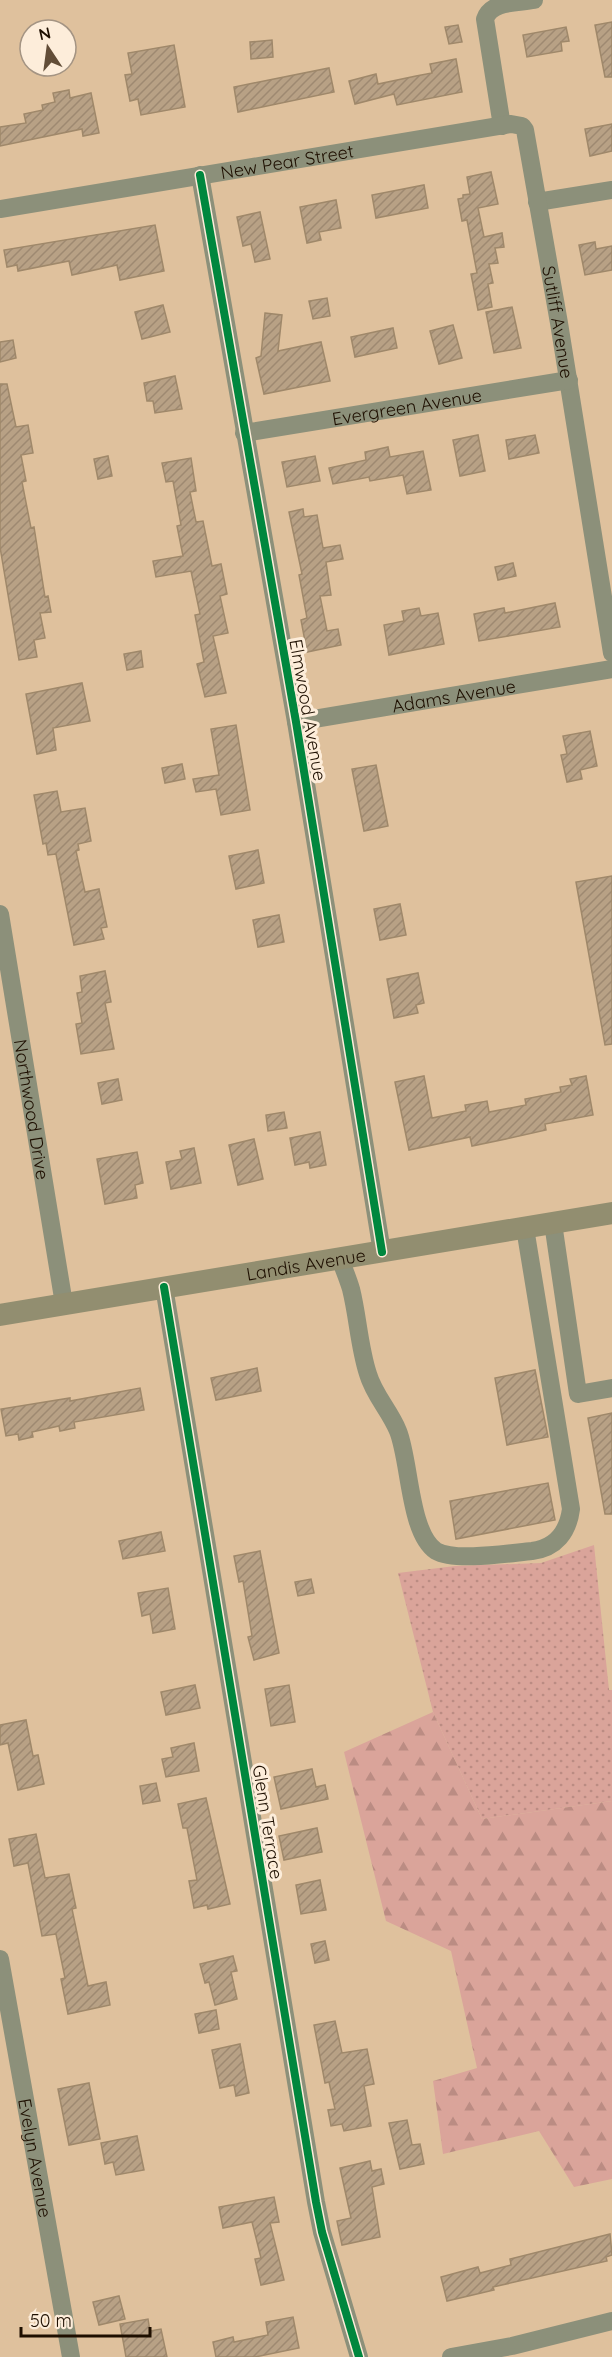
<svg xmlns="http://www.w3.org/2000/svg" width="612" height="2357" viewBox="0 0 612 2357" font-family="Quicksand,sans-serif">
<defs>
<pattern id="grass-dots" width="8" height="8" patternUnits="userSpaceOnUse" patternTransform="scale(1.5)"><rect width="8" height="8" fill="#daa49a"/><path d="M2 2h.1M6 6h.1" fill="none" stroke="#bb8c83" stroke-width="1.8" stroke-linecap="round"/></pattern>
<pattern id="forest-firs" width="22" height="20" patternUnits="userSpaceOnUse" patternTransform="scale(1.5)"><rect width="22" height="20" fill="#daa49a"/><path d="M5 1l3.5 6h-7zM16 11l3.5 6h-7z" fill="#bb8c83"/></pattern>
<pattern id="building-hatch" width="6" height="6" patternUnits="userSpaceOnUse" patternTransform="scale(1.5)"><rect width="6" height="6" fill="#b8a185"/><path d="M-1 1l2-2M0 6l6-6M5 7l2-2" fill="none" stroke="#9e8971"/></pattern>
</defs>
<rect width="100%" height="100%" fill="#dfc19d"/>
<path fill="url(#grass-dots)" d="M 594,1545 L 609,1690 L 612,1690 L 612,1801 L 482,1819 L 433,1712 L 398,1573 L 455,1566 L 541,1563 Z"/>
<path fill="url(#forest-firs)" d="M 433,1712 L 482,1819 L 612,1801 L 612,2179 L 574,2187 L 539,2131 L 443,2154 L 433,2081 L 477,2068 L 451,1951 L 386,1921 L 344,1752 Z"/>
<path fill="url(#building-hatch)" stroke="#9f886a" stroke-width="1.5" d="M 612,22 L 612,77 L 605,77 L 595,25 Z
M 458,25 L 462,42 L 449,44 L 445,27 Z
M 566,27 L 569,41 L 561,42 L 562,51 L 527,57 L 523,35 Z
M 272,40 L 273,57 L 251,59 L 250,42 Z
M 174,45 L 185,107 L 141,115 L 138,99 L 130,101 L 125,75 L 132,74 L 128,53 Z
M 456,59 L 462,92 L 397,105 L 394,94 L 355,104 L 349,81 L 376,74 L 378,84 L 416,76 L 432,73 L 430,64 Z
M 329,68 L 334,92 L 238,112 L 234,87 Z
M 69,90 L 70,98 L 91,93 L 99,133 L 83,136 L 82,129 L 0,146 L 0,127 L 26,123 L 24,114 L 43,110 L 42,105 L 55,102 L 53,93 Z
M 612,124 L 612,151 L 590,156 L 585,129 Z
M 491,172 L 498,204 L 478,208 L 484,237 L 502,233 L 504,247 L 495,248 L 498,263 L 489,264 L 493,283 L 488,284 L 492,307 L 478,310 L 471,274 L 477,273 L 467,220 L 462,221 L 458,199 L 463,198 L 463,195 L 470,194 L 467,177 Z
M 424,185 L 428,208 L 376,218 L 372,195 Z
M 336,200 L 341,228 L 319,232 L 321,240 L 307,243 L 300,207 Z
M 260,212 L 270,259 L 255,262 L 251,244 L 243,246 L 237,217 Z
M 155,225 L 164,271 L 120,280 L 117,265 L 72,275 L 69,261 L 18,271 L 17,265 L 7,267 L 4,250 Z
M 595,242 L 596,249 L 612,246 L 612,270 L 585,275 L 579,245 Z
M 327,298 L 330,316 L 313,319 L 309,301 Z
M 163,305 L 170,332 L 142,339 L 135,312 Z
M 512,307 L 521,348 L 494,353 L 486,312 Z
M 265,313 L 282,315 L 278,351 L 321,342 L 330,381 L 264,394 L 256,358 L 261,356 Z
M 453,325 L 462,358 L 439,364 L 430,331 Z
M 393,328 L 397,348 L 355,357 L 351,337 Z
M 13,340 L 16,358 L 0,362 L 0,342 Z
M 175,376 L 182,409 L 155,413 L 153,401 L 147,401 L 144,383 Z
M 0,384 L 7,384 L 16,427 L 28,425 L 33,453 L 21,455 L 26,481 L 22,482 L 31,528 L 34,527 L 45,597 L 48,596 L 51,612 L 40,613 L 45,638 L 34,640 L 37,657 L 19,660 L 0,547 Z
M 478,435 L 485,471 L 460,476 L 453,440 Z
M 535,435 L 539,453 L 509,459 L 506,440 Z
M 388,447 L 390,457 L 423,451 L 431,490 L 407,494 L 403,475 L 370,481 L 369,477 L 333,484 L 329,468 L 366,460 L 365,452 Z
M 108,456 L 112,476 L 98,479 L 94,459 Z
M 315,456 L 320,481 L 287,487 L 282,462 Z
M 191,458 L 196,491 L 190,492 L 196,522 L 203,521 L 212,566 L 221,564 L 227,594 L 220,596 L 228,633 L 213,636 L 226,693 L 205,697 L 197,664 L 204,662 L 195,615 L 200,614 L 191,571 L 156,577 L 153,561 L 183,556 L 177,526 L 181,525 L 173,481 L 166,482 L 162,463 Z
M 303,509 L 304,517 L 317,515 L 323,548 L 340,545 L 343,559 L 326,562 L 331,595 L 320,596 L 327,631 L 338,629 L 341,645 L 307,652 L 301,620 L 307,618 L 299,575 L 302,574 L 289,512 Z
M 513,563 L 516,576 L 498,580 L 495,567 Z
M 555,603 L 560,627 L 479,641 L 474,614 L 504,608 L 505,613 Z
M 419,608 L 421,616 L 438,613 L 444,644 L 389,655 L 384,625 L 404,621 L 402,611 Z
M 141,651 L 143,667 L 127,670 L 124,654 Z
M 82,683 L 90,721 L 53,728 L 56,750 L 37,754 L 26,694 Z
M 236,725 L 250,810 L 221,815 L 216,789 L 196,792 L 193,779 L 219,775 L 211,729 Z
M 590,731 L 597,766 L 580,770 L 582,779 L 567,782 L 561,755 L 567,754 L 563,736 Z
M 182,764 L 185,779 L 165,783 L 162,768 Z
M 376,765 L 388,826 L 364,831 L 352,769 Z
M 57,791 L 61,812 L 85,808 L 91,841 L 78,844 L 79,850 L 76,851 L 85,892 L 99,889 L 107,927 L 101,928 L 104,939 L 74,945 L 56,854 L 48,855 L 46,843 L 43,844 L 34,795 Z
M 258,850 L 264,883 L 236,889 L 229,856 Z
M 612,876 L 612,1044 L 605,1045 L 576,882 Z
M 400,904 L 406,935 L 380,940 L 374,909 Z
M 279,915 L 284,942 L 258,947 L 253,920 Z
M 105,971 L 111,1002 L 105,1003 L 114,1049 L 81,1054 L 76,1024 L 82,1023 L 77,993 L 82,992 L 80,976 Z
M 418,973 L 424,1003 L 416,1005 L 418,1013 L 394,1018 L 387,979 Z
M 424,1076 L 432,1118 L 466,1111 L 465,1105 L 487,1101 L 489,1112 L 526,1105 L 525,1099 L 561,1092 L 560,1087 L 572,1085 L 570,1079 L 586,1076 L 593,1115 L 545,1124 L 546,1130 L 506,1139 L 472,1146 L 470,1137 L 409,1150 L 395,1082 Z
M 118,1079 L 122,1100 L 102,1104 L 98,1083 Z
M 284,1112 L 287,1128 L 268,1131 L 266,1115 Z
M 320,1132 L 326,1165 L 310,1168 L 309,1162 L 295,1165 L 290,1138 Z
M 254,1139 L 263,1179 L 238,1185 L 229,1145 Z
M 194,1148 L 201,1183 L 171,1189 L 166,1162 L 182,1159 L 180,1151 Z
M 137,1152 L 143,1183 L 135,1185 L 137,1198 L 105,1204 L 97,1159 Z
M 257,1368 L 261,1391 L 216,1400 L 211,1378 Z
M 535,1370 L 548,1437 L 507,1445 L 495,1378 Z
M 140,1388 L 144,1410 L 74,1422 L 75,1428 L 60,1431 L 59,1426 L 32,1432 L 33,1437 L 19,1440 L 18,1434 L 6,1436 L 1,1409 L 70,1398 L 70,1401 Z
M 612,1413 L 612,1514 L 605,1514 L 588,1418 Z
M 548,1483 L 555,1520 L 456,1539 L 450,1501 Z
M 161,1532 L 165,1551 L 123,1559 L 119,1541 Z
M 260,1551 L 279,1653 L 254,1660 L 248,1637 L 252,1636 L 243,1581 L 239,1582 L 234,1556 Z
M 311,1579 L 314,1593 L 298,1596 L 295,1582 Z
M 168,1588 L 175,1629 L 153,1633 L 150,1614 L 142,1616 L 138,1593 Z
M 195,1685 L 200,1708 L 166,1715 L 161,1692 Z
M 289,1685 L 295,1722 L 271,1726 L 265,1689 Z
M 26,1720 L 33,1756 L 38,1755 L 44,1784 L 18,1790 L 8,1743 L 0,1745 L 0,1725 Z
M 194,1743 L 199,1771 L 166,1777 L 162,1759 L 173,1757 L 171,1748 Z
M 312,1769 L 316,1787 L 325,1785 L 328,1799 L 281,1809 L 274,1777 Z
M 156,1783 L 160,1801 L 143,1804 L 140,1786 Z
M 206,1798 L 230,1904 L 208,1909 L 207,1905 L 194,1908 L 189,1881 L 197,1880 L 187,1828 L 183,1828 L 178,1804 Z
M 317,1828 L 322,1852 L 284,1860 L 279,1836 Z
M 36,1834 L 45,1878 L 69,1874 L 76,1908 L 72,1909 L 88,1986 L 106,1982 L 110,2005 L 68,2014 L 61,1979 L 65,1978 L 56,1934 L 42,1936 L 28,1863 L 14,1866 L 9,1839 Z
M 320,1880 L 326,1910 L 301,1914 L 296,1885 Z
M 325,1941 L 329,1960 L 315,1963 L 311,1944 Z
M 233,1956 L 237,1971 L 231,1972 L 237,1999 L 215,2005 L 209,1982 L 205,1983 L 200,1964 Z
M 216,2010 L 219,2029 L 199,2033 L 195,2014 Z
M 335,2021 L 342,2053 L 367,2049 L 374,2084 L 364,2086 L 371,2126 L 344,2131 L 342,2124 L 331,2126 L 328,2110 L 335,2109 L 329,2082 L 325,2083 L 314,2025 Z
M 240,2044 L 249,2093 L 236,2096 L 234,2085 L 220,2088 L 212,2050 Z
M 89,2083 L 100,2139 L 69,2145 L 58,2089 Z
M 407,2120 L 412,2145 L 420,2144 L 424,2164 L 400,2169 L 389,2123 Z
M 137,2136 L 144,2170 L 116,2175 L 113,2162 L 105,2164 L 101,2143 Z
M 370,2161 L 372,2171 L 381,2169 L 384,2184 L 372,2187 L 380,2237 L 342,2245 L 337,2221 L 351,2218 L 340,2168 Z
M 274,2197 L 279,2222 L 270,2223 L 284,2280 L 261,2285 L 255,2259 L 261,2258 L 252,2222 L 223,2228 L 219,2207 Z
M 610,2234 L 612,2255 L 606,2257 L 607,2261 L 493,2287 L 494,2290 L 447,2301 L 441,2277 L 478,2267 L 480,2273 L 511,2265 L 510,2259 Z
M 119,2296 L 125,2319 L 99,2325 L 93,2302 Z
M 293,2317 L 299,2348 L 255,2357 L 216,2357 L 213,2342 L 233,2337 L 234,2342 L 268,2335 L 266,2322 Z
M 148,2319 L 150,2331 L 161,2329 L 167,2357 L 126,2357 L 120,2324 Z"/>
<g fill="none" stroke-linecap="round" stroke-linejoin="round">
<g stroke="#8c907a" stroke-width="18">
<path d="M 502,126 L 485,19 C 491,1 517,3 534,0"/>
<path d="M 200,175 L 296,722 L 382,1252"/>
<path d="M 537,202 L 612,190"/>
<path id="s1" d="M 0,209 L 511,124 L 522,126 L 525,130 L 559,323 L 612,653"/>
<path id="s2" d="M 244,433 L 569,380"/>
<path id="s3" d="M 296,722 L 612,669"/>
<path id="s4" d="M 0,914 L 64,1304"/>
<path d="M 553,1223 L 578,1394 L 612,1388"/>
<path d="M 340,1259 C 344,1269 348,1279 351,1289 C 358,1317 359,1346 368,1374 C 374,1395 390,1411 398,1431 C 410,1460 409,1533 436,1551 C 455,1562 510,1553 532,1551 C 556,1548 568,1532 571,1509 L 525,1228"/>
<path d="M 164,1287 L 316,2202 L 322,2232 L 359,2357"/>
<path id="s5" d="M 0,1959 L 71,2357"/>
<path d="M 451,2357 L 512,2346 L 612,2321"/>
</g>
<path stroke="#928e70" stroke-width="22" id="s6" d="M 0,1315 L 612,1213"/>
<g stroke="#fdedda" stroke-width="11">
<path id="cycleway" d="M 200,175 L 296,722 L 382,1252
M 164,1287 L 316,2202 L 322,2232 L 359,2357"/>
</g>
<use href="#cycleway" stroke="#00873e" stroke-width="8"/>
</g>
<g text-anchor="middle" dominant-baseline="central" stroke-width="6" stroke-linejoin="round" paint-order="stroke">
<g font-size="18" fill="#1e0f00" stroke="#fdedda">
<text stroke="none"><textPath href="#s1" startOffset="291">New Pear Street</textPath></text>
<text stroke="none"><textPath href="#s1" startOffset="729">Sutliff Avenue</textPath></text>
<text stroke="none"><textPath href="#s2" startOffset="165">Evergreen Avenue</textPath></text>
<text stroke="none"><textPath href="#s3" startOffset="160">Adams Avenue</textPath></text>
<text transform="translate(308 710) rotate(80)">Elmwood Avenue</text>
<text stroke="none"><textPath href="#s4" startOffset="198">Northwood Drive</textPath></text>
<text stroke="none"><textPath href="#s6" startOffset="310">Landis Avenue</textPath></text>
<text transform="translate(268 1822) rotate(81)">Glenn Terrace</text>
<text stroke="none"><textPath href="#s5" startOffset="202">Evelyn Avenue</textPath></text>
</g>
</g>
<g transform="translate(48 48) rotate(347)"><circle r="28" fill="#fdedda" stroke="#a49483" stroke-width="1.5"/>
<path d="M0-4.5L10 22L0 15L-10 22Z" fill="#624d37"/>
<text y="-9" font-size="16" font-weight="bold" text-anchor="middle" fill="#1e0f00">N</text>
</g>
<path d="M21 2327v9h129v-9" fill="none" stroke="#1e0f00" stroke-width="3"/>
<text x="30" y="2327" font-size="18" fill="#1e0f00" stroke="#fdedda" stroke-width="4.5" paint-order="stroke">50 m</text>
</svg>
